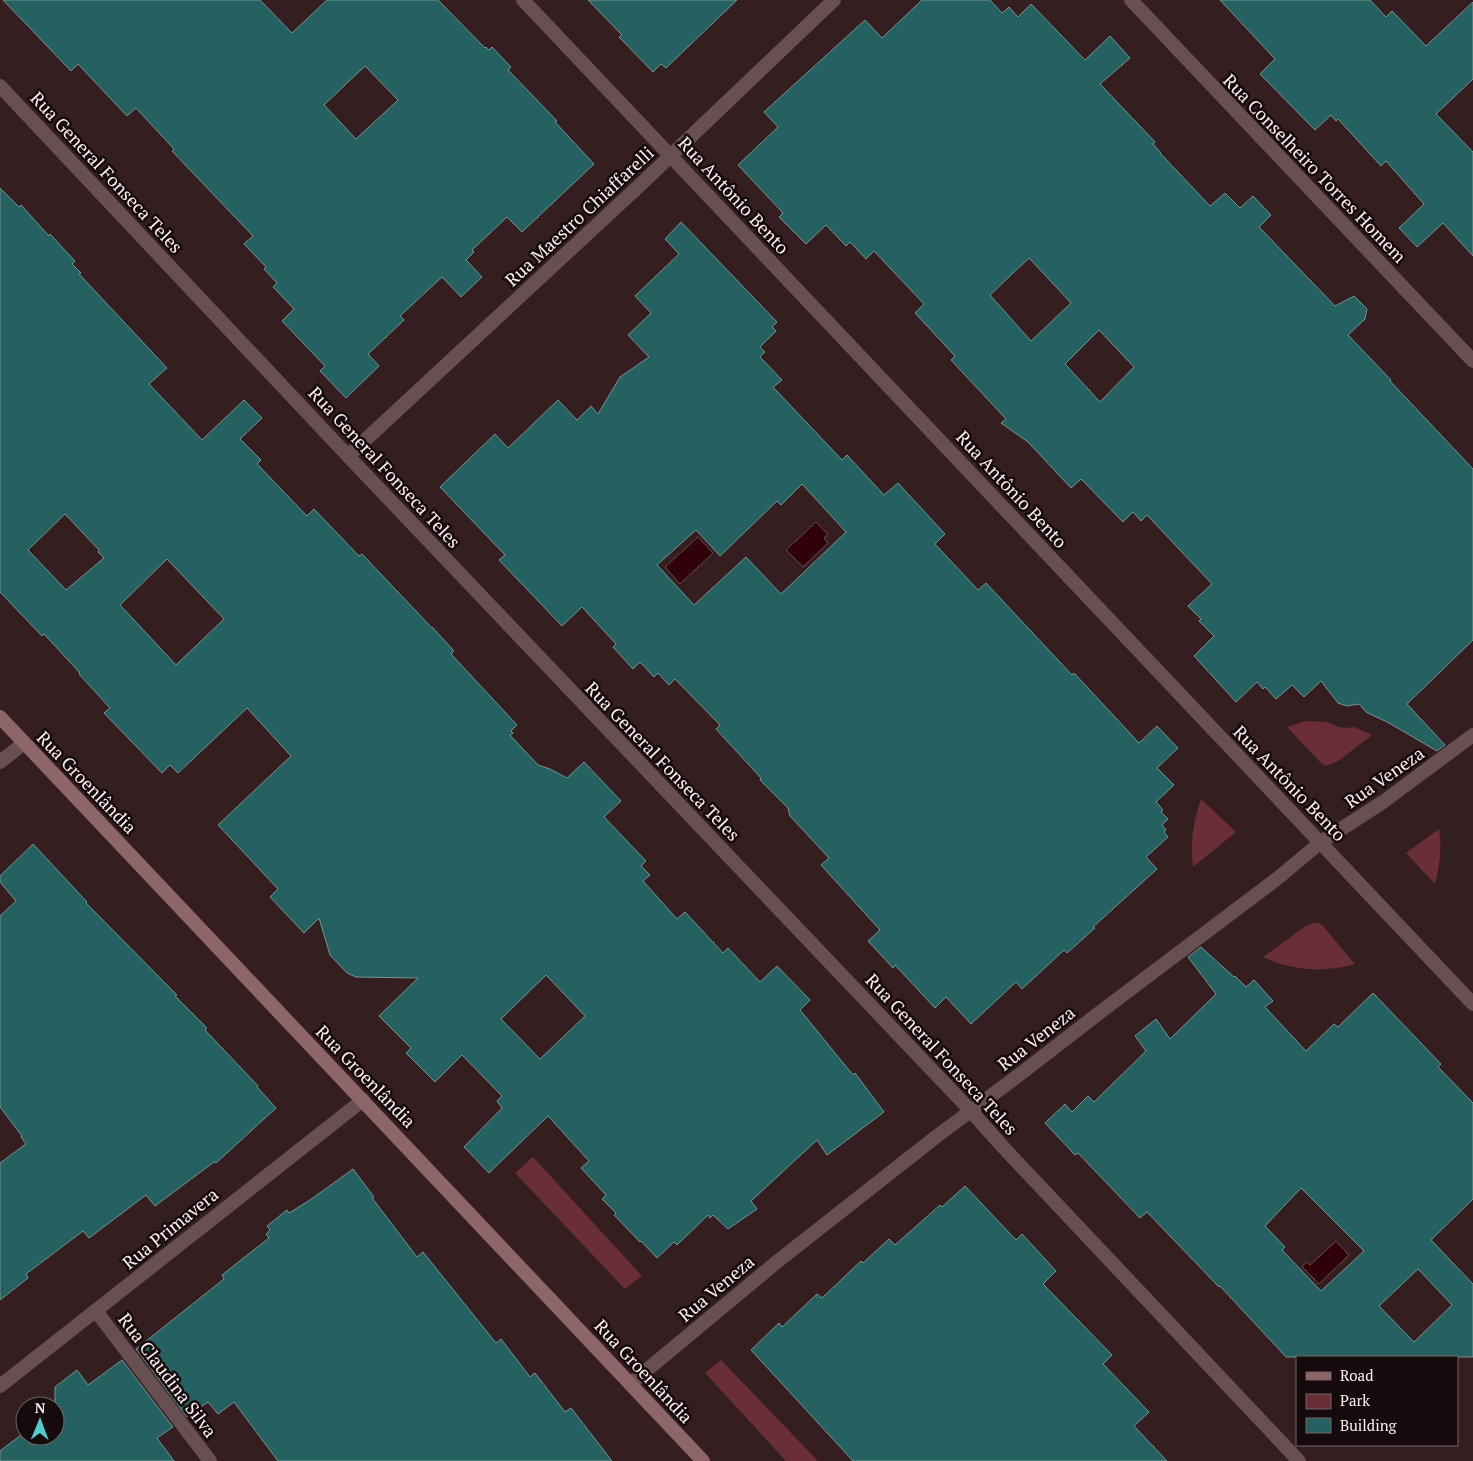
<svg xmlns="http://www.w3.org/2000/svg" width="1473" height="1461" viewBox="0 0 1473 1461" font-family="'PT Serif',serif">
<rect width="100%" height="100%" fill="#341e20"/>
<path fill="#6a2e37" d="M 1306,721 L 1327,722 L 1338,727 L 1346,728 L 1354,727 L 1372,735 L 1338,761 L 1326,766 L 1320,762 L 1287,727 Z
M 1201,799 L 1236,832 L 1193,867 C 1190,843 1193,822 1201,799 Z
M 1439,829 C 1442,847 1440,866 1435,884 L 1406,853 Z
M 1313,923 L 1318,923 L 1322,925 L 1355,964 C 1324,973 1293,971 1263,957 L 1304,927 Z
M 533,1157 L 642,1276 L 625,1289 L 515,1173 Z
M 721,1360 L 818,1461 L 786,1461 L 705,1373 Z"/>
<path fill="#30000a" stroke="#6e484f" d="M 816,522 L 828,534 L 824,538 L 828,543 L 803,567 L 786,550 Z
M 698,537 L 713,553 L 680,584 L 665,567 Z
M 1336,1241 L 1349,1255 L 1319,1284 L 1302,1267 L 1306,1262 L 1310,1265 Z"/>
<path fill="#256161" stroke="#759494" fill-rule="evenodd" d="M 3,0 L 260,0 L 292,33 L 327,0 L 438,0 L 485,48 L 486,47 L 489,50 L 492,47 L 511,67 L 508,70 L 557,121 L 555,122 L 594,164 L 522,232 L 507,217 L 472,250 L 474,252 L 466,260 L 482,277 L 461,297 L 442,277 L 400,316 L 404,320 L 368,354 L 379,366 L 346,398 L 320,371 L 325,366 L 282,321 L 294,309 L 273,287 L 277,283 L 264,269 L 266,267 L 244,244 L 253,236 L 172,151 L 174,149 L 136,108 L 127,116 L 78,64 L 71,71 ZM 365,66 L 398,100 L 356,139 L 324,105 Z
M 588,0 L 737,0 L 666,68 L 661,64 L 653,72 L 619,37 L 622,35 Z
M 922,0 L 990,0 L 1002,13 L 1009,7 L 1018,17 L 1031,4 L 1085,60 L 1110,36 L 1130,58 L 1100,84 L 1155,142 L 1153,144 L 1161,153 L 1160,153 L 1210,206 L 1225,193 L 1240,208 L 1253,196 L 1271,215 L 1259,227 L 1335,306 L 1354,296 L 1367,309 L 1365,319 L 1348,335 L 1391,380 L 1390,381 L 1473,469 L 1473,640 L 1407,704 L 1445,745 L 1437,751 L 1389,723 L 1366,712 L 1359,704 L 1347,706 L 1338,703 L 1321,681 L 1304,697 L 1292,685 L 1276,699 L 1265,687 L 1263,689 L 1257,682 L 1236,702 L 1194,656 L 1214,636 L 1199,621 L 1201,619 L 1188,606 L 1212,584 L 1147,515 L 1141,521 L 1133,512 L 1123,522 L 1081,479 L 1071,488 L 1028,442 L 1001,423 L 1006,419 L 951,360 L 955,356 L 915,313 L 924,304 L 874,251 L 866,259 L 850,242 L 846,246 L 826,225 L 806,244 L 779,217 L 783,213 L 738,165 L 778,127 L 764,112 L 865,20 L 882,38 ZM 1029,258 L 1071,303 L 1031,341 L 990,295 ZM 1099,330 L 1134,367 L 1100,402 L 1065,364 Z
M 1220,0 L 1370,0 L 1386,17 L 1392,11 L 1426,46 L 1473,2 L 1473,79 L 1436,114 L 1473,152 L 1473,256 L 1443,223 L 1417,247 L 1399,228 L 1424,204 L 1386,161 L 1381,166 L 1338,119 L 1336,121 L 1331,115 L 1315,130 L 1260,74 L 1275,59 Z
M 0,188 L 19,207 L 21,205 L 49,236 L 50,234 L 75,261 L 72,264 L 81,273 L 79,274 L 167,368 L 149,384 L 202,440 L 244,400 L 262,418 L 240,439 L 261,460 L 257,464 L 307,516 L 314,509 L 359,556 L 362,554 L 432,628 L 432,627 L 454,651 L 451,654 L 517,725 L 511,731 L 513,733 L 510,735 L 538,765 L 550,769 L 567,778 L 584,762 L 621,801 L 604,817 L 646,861 L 641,866 L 650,875 L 643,881 L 677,919 L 685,912 L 723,953 L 728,948 L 760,982 L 777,966 L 810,1000 L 800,1010 L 853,1075 L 855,1073 L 884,1112 L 827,1155 L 817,1140 L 751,1201 L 757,1209 L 728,1229 L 713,1215 L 710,1218 L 708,1215 L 677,1245 L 674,1242 L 657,1258 L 641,1241 L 640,1242 L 614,1215 L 616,1213 L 602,1199 L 606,1195 L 581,1168 L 589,1161 L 548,1116 L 489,1173 L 464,1147 L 502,1108 L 497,1101 L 502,1096 L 462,1055 L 435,1082 L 406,1053 L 411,1048 L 379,1016 L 418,978 L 356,977 L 347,973 L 330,955 L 319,918 L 304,933 L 270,897 L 278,889 L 218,825 L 291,756 L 247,708 L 178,773 L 170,765 L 162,773 L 104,713 L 110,708 L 79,674 L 80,673 L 44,634 L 42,636 L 0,592 ZM 65,514 L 99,550 L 98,552 L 104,558 L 66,590 L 28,550 ZM 167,559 L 224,619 L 176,665 L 120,605 ZM 546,975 L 585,1016 L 540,1059 L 501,1019 Z
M 681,222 L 777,322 L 772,327 L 776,331 L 760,347 L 765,352 L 760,357 L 782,380 L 773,387 L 842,460 L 847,455 L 884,495 L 898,483 L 945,534 L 935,544 L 978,590 L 986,583 L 1072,675 L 1074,673 L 1139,743 L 1157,726 L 1178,748 L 1157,768 L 1174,785 L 1156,802 L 1163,810 L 1161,812 L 1168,819 L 1162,825 L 1166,830 L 1164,832 L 1168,837 L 1146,857 L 1157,869 L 1093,927 L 1095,928 L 1067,953 L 1064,950 L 1022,989 L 1016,982 L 971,1024 L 946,997 L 935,1008 L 895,965 L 893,968 L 868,941 L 880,930 L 821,865 L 829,858 L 790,816 L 788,808 L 760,780 L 761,778 L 716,729 L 720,725 L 675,679 L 669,685 L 658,673 L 654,677 L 640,662 L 633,669 L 613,647 L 616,644 L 582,607 L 562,626 L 499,560 L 505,555 L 440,487 L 495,434 L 508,448 L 558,400 L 577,420 L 591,406 L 598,414 L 620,377 L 649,357 L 628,335 L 651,313 L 635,296 L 679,254 L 665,239 ZM 802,484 L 846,532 L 781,594 L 746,557 L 694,605 L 657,565 L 696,530 L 720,556 L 777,501 L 781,505 Z
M 33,844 L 87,902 L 86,903 L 177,995 L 175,996 L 207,1028 L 205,1030 L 258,1086 L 257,1087 L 276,1108 L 216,1163 L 214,1162 L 155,1206 L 146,1195 L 89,1238 L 83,1231 L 26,1274 L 28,1278 L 0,1300 L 0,1163 L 26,1144 L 21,1137 L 22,1136 L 0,1107 L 0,916 L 16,901 L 0,882 L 0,876 Z
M 1201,947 L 1234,977 L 1235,976 L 1246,987 L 1254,980 L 1273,1001 L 1265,1007 L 1306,1051 L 1334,1024 L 1338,1027 L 1373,993 L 1441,1064 L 1438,1067 L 1473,1103 L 1473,1199 L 1431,1240 L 1473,1284 L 1473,1357 L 1286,1357 L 1220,1286 L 1219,1287 L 1147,1212 L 1140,1218 L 1078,1153 L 1075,1155 L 1045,1123 L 1065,1104 L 1072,1112 L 1088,1096 L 1094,1102 L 1146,1051 L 1135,1036 L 1156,1019 L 1170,1039 L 1216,994 L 1188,957 ZM 1301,1188 L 1364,1251 L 1321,1291 L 1282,1250 L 1285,1247 L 1265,1226 ZM 1418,1269 L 1452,1305 L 1414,1342 L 1379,1306 Z
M 353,1169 L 374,1197 L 372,1198 L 417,1257 L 423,1252 L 496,1343 L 501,1339 L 530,1377 L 535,1373 L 565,1412 L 571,1408 L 612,1461 L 278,1461 L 234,1402 L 218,1414 L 208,1402 L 187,1417 L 136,1349 L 224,1279 L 222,1275 L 269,1238 L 266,1234 L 270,1230 L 267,1226 L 287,1210 L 289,1213 L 310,1200 Z
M 965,1186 L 1016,1240 L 1022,1234 L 1056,1271 L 1043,1284 L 1112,1355 L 1103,1364 L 1149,1412 L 1134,1426 L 1167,1461 L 853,1461 L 751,1350 L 779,1323 L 782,1327 L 817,1294 L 822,1298 L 861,1261 L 863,1263 L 889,1239 L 895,1245 L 940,1205 L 942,1207 Z
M 122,1360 L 173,1427 L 157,1438 L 174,1461 L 0,1461 L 0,1451 L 25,1432 L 25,1436 L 55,1436 L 55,1387 L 77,1370 L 88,1385 Z"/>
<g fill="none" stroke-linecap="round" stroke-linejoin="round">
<path stroke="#684f51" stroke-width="14" d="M 1131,0 L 1473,361
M 0,762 L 24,743
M 96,1311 L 210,1461
M 0,1386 L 363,1100"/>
<path stroke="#684f51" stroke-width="14" d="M 523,0 L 1473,1004
M 0,86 L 348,456 L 971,1111 L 1002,1146 L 1299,1461
M 348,456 L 640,185 L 834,0
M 630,1384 L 778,1261 L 937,1136 L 1023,1072 L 1103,1010 L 1278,878 L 1321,842 L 1383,802 L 1473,735"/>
<path stroke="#8e6569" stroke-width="14" d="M 0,717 L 703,1461"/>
</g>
<g text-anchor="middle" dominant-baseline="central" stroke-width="5" stroke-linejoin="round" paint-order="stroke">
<g font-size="18" fill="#ffeff0" stroke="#150b0c">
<text transform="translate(1315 168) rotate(46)">Rua Conselheiro Torres Homem</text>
<text transform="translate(107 172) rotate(47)">Rua General Fonseca Teles</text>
<text transform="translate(734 195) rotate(47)">Rua Antônio Bento</text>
<text transform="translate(579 216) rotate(-43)">Rua Maestro Chiaffarelli</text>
<text transform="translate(385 467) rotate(47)">Rua General Fonseca Teles</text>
<text transform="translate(1012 489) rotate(47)">Rua Antônio Bento</text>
<text transform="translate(663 761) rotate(46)">Rua General Fonseca Teles</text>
<text transform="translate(1384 777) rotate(-35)">Rua Veneza</text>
<text transform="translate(87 782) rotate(46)">Rua Groenlândia</text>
<text transform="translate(1290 783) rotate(46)">Rua Antônio Bento</text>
<text transform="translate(1036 1038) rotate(-38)">Rua Veneza</text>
<text transform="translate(942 1054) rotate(47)">Rua General Fonseca Teles</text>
<text transform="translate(366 1076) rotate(46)">Rua Groenlândia</text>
<text transform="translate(170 1228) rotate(-39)">Rua Primavera</text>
<text transform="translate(716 1288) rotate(-40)">Rua Veneza</text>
<text transform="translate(644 1371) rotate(47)">Rua Groenlândia</text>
<text transform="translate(168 1375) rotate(53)">Rua Claudina Silva</text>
</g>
</g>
<rect x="1296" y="1356" width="162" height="90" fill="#150b0c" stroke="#736667"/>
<rect x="1306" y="1372" width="25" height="8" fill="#8e6569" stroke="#736667"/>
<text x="1340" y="1381" font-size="15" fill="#ffeff0">Road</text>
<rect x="1306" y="1394" width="25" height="15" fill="#6a2e37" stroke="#736667"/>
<text x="1340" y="1406" font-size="15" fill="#ffeff0">Park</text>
<rect x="1306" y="1418" width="25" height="15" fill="#256161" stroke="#736667"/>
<text x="1340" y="1431" font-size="15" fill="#ffeff0">Building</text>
<g transform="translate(40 1421) rotate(1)"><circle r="24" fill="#150b0c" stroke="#736667"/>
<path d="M0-4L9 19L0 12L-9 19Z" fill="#52cdce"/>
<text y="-8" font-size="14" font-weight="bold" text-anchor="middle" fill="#ffeff0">N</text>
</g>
</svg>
